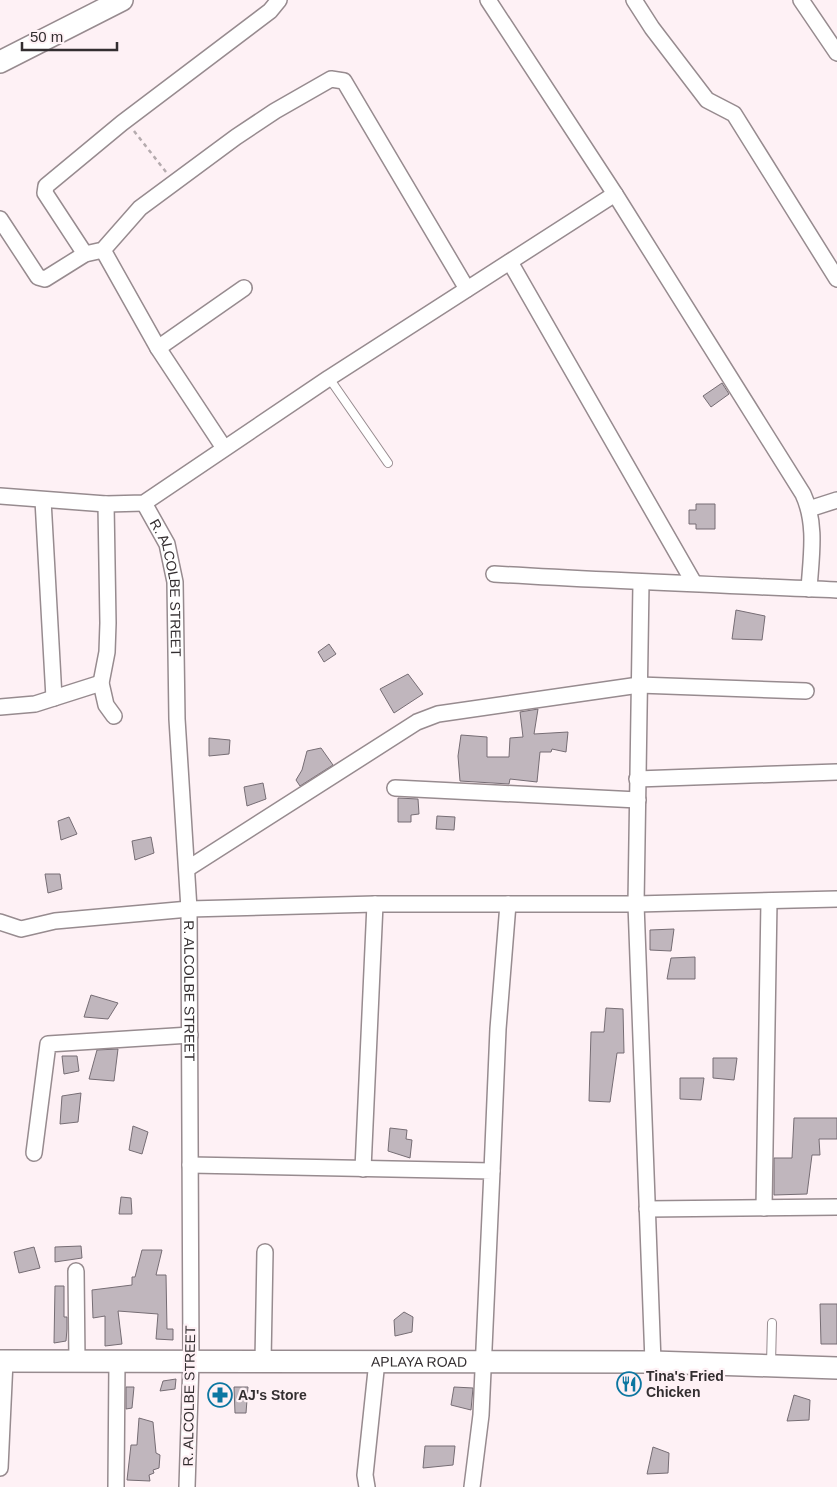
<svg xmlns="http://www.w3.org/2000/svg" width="837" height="1487" viewBox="0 0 837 1487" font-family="Helvetica,sans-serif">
<rect width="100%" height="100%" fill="#fef1f5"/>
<path fill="#c0b6bd" stroke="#766d74" d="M 722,383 L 729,394 L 711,407 L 703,396 Z
M 696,504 L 715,504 L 715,529 L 696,529 L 696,524 L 689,524 L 689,510 L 696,510 Z
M 736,610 L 765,616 L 762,640 L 732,639 Z
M 329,644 L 336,654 L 324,662 L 318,652 Z
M 408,674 L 423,694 L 394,713 L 380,689 Z
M 538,709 L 534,734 L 568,732 L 566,752 L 552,749 L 551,752 L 540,752 L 537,782 L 510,779 L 509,784 L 460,781 L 458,756 L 461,735 L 487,737 L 487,757 L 509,757 L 510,738 L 523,737 L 520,712 Z
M 209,738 L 230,740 L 229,754 L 209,756 Z
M 321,748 L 333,765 L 300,786 L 296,780 L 302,770 L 307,751 Z
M 263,783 L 266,799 L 247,806 L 244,787 Z
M 398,798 L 418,799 L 419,814 L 411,815 L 411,822 L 398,822 Z
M 437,816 L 455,817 L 454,830 L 436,829 Z
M 69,817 L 77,834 L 61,840 L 58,821 Z
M 151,837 L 154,853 L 135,860 L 132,841 Z
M 45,874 L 60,874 L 62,889 L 48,893 Z
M 674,929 L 671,951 L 650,950 L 650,930 Z
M 695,957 L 695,979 L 667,979 L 671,958 Z
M 91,995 L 118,1003 L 108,1019 L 84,1017 Z
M 606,1008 L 623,1009 L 624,1053 L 617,1053 L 610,1102 L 589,1101 L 591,1032 L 604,1032 Z
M 118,1049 L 114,1081 L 89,1079 L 97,1050 Z
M 62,1056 L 77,1056 L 79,1071 L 64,1074 Z
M 713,1058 L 737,1058 L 734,1080 L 713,1078 Z
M 680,1078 L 704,1078 L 701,1100 L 680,1099 Z
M 81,1093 L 78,1122 L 60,1124 L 62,1096 Z
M 794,1118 L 837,1118 L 837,1139 L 819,1139 L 820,1155 L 812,1155 L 807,1194 L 774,1195 L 774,1158 L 792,1158 Z
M 133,1126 L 148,1132 L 142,1154 L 129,1150 Z
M 390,1128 L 407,1130 L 406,1139 L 412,1140 L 410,1158 L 388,1151 Z
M 121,1197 L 131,1198 L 132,1214 L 119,1214 Z
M 81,1246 L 82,1258 L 55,1262 L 55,1247 Z
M 34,1247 L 40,1268 L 19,1273 L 14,1252 Z
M 142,1250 L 162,1250 L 156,1275 L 166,1275 L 167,1329 L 173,1329 L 173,1340 L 156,1339 L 158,1314 L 118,1311 L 122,1344 L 105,1346 L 105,1316 L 93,1318 L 92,1290 L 132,1285 L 132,1277 L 135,1277 Z
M 55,1286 L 64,1286 L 64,1317 L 67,1317 L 67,1329 L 66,1341 L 54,1343 Z
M 820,1304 L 837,1304 L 837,1344 L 821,1344 Z
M 404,1312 L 413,1317 L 412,1332 L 395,1336 L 394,1320 Z
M 176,1379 L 175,1389 L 160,1391 L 163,1381 Z
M 126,1387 L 134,1387 L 132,1408 L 126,1409 Z
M 234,1387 L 248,1387 L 246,1413 L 235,1413 Z
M 454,1387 L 473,1388 L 471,1410 L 451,1405 Z
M 794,1395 L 810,1400 L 809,1420 L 787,1421 Z
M 139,1418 L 153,1422 L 156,1453 L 160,1455 L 159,1468 L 153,1470 L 154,1473 L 149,1475 L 150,1481 L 127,1480 L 131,1445 L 137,1445 Z
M 425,1446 L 455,1446 L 453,1465 L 423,1468 Z
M 653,1447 L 669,1453 L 668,1473 L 647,1474 Z"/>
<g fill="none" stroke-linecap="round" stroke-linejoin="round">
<g stroke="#978b8f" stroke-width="10">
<path id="lane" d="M 329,378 L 388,463
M 771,1364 L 772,1323"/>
</g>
<g stroke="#978b8f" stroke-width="18">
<g id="street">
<path d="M 488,0 L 615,194 L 803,494 C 817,524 811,557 809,589"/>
<path d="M 634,0 L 652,28 L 707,100 L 734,114 L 837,279"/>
<path d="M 801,0 L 837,53"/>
<path d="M 0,219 L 38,277 L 45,279 L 85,254 L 103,250 L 140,208 L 236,137 L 275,111 L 331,79 L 344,81 L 467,289"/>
<path d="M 103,250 L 158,348 L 224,448"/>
<path d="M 85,254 L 45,193 L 46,186 L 122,123 L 270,11 L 279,0"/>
<path d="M 510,262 L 694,583"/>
<path d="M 158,348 L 244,288"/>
<path d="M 0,496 L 106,504 L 144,503 L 329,378 L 615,194"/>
<path d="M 43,500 L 54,698"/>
<path id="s1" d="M 144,503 L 167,544 L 175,582 L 177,719 L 189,909 L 191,1361 L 187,1487"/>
<path d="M 106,504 L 108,623 L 107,652 L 101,683 L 106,705 L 114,716"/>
<path d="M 809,509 L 837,500"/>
<path d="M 494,574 C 608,581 723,585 837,590"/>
<path d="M 641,583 L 636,904 L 653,1362"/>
<path d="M 0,707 L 35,704 L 101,683"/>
<path d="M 637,779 L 837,772"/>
<path d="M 395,788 L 638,800"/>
<path d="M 187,869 L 417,722 L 438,714 L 639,685 L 806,691"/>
<path d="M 0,922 L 21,929 L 55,921 L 189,909 L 375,904 L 636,904 L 837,899"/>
<path d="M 34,1153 L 48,1044 L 190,1035"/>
<path d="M 190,1165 L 492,1171 L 481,1415 L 472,1487"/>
<path d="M 363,1169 L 375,904"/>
<path d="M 492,1171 L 498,1029 L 508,904"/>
<path d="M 764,1208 L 769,901"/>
<path d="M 647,1209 L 837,1207"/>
<path d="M 76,1271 L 77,1361"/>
<path d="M 263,1361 L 265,1252"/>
<path d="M 0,1468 L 5,1361"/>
<path d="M 116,1487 L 117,1361"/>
<path d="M 367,1487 L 365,1475 L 377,1361"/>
</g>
</g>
<g stroke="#978b8f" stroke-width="24">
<g id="secondary">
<path d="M 0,62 L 122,0"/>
<path id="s2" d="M 0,1361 L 653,1362 L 837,1368"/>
</g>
</g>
<path stroke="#b5abae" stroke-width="2.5" stroke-dasharray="4 4" stroke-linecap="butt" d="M 134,131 L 166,172"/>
<use href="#lane" stroke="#fff" stroke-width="8"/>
<use href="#street" stroke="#fff" stroke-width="15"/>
<use href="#secondary" stroke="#fff" stroke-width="21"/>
</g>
<defs>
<g id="restaurant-ring" transform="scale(1.25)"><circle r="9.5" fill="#fef1f5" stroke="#0c76a1" stroke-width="1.5"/><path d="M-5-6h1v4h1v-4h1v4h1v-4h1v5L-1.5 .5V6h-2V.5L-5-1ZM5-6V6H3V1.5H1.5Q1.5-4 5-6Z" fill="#0c76a1"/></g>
<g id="pharmacy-ring" transform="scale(1.25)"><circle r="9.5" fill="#fef1f5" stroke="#0c76a1" stroke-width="1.5"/><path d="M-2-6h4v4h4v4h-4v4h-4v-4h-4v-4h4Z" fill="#0c76a1"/></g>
</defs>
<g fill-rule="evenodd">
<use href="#restaurant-ring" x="629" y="1384"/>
<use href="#pharmacy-ring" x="220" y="1395"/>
</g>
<g text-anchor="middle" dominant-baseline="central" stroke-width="4.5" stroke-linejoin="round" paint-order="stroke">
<g font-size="14" fill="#332e30" stroke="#fef1f5">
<text stroke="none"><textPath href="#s1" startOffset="90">R. ALCOLBE STREET</textPath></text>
<text stroke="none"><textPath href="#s1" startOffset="495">R. ALCOLBE STREET</textPath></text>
<text stroke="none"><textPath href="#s2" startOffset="419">APLAYA ROAD</textPath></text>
<text transform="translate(189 1396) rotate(-89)">R. ALCOLBE STREET</text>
</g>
<g font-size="14" font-weight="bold" fill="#332e30" stroke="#fef1f5" text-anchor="start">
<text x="646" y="1376">Tina's Fried<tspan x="646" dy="16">Chicken</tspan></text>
<text x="238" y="1395">AJ's Store</text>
</g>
</g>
<path d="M22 42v8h95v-8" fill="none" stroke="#332e30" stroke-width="2.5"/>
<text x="30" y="42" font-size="15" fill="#332e30" stroke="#fef1f5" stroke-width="4" paint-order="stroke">50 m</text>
</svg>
